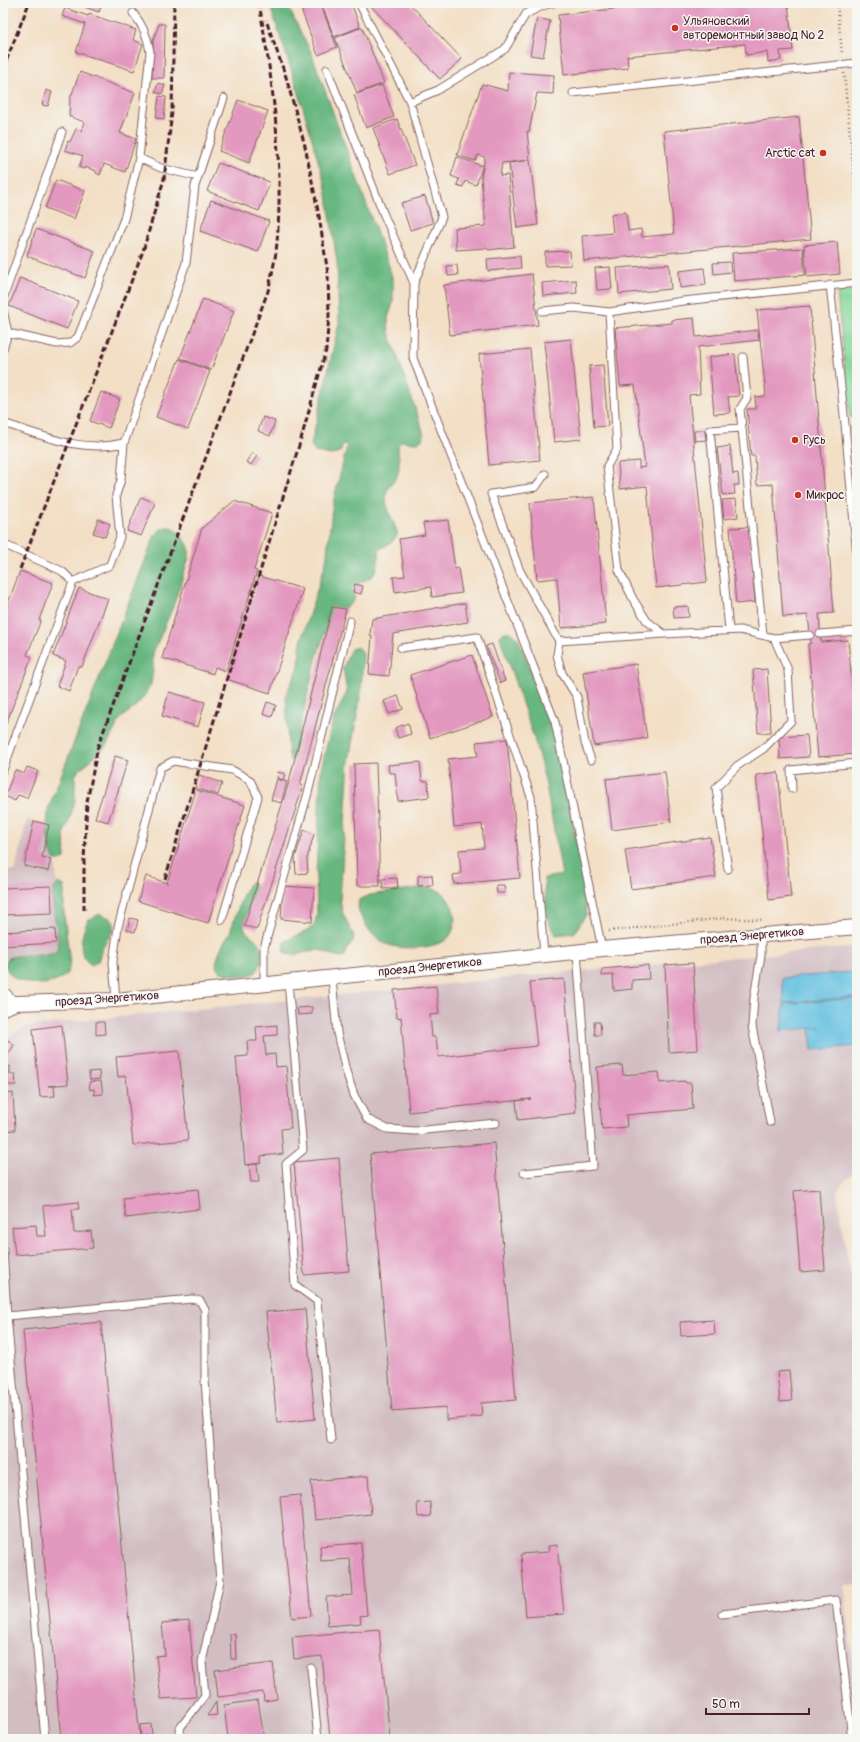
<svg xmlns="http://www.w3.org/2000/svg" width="860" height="1742" viewBox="0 0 860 1742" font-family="Pangolin,sans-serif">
<rect width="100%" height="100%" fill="#f6f6f2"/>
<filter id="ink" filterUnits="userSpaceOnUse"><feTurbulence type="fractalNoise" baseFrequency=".025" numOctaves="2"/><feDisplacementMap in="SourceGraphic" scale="8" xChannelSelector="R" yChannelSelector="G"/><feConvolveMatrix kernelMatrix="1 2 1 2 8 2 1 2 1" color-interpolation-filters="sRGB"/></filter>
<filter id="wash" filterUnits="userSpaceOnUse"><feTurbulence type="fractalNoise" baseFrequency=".012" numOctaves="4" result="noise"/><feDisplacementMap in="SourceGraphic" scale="16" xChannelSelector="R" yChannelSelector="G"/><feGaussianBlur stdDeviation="0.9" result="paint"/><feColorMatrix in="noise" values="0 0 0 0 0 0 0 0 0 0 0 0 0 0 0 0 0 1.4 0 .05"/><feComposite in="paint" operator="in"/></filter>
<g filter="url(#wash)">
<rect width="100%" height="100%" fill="#f3dfc5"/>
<path fill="#d2bec2" d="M 27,819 L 54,831 L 60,954 L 3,958 L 3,870 L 15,871 Z
M 857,947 L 857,1169 L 843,1183 L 837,1192 L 850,1272 L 857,1276 L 857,1584 L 844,1585 L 857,1701 L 857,1739 L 3,1739 L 3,1040 L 7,1039 L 10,1036 L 27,1026 L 588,970 Z"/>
<path fill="#81d698" stroke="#667a62" d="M 857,290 L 857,416 L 850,417 L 837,292 Z
M 857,425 L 857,499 L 850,426 Z
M 852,668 L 857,668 L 857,721 Z"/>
<path fill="#68b780" stroke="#596b56" d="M 269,3 L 286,3 L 311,52 L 389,266 L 393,281 L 393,303 L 388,318 L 389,332 L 423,431 L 424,438 C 416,446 412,442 402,441 L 398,445 C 398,454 401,467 397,476 C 394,483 387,486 386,495 C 385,507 394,522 398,534 L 392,542 L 380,549 C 378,557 379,567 374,574 C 368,582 352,583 352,589 C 352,592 354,595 355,598 C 350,610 335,607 330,619 C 312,661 304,715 293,759 L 290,761 L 288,747 L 286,695 L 299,666 L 300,646 L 303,634 L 326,562 L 333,502 L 347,447 L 345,444 L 343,444 L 341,451 L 332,455 L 315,452 L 311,445 L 339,323 L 337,262 L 326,188 L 298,90 Z
M 167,527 L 174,528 L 187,543 L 189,548 L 189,557 L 173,607 L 153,653 L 153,670 L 151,684 L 145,695 L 137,705 L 120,719 L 106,746 L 79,770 L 75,776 L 75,800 L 70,818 L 64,833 L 65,858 L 61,861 L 54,859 C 47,845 46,825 48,809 L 155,535 L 161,529 Z
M 504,632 L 511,632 L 518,638 L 553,726 L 586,888 L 586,915 L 574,933 L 556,935 L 547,919 L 544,878 L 562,875 L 545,780 L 534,738 L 502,644 L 500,636 Z
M 358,647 L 362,651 L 363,654 L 361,694 L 349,760 L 340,900 L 343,914 L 354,936 L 353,942 L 348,947 L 345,956 C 334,959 328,951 318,950 C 309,949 278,966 284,942 L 308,930 L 315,923 L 317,914 L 316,875 L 321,769 L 333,720 L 347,692 L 343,668 L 351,649 Z
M 59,883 L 64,886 L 64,914 L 70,964 C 69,970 67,975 62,978 C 46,989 10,986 5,964 L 8,958 C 22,953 47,957 54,953 C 68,946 41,894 59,883 Z
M 253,883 L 255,886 L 244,923 C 244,935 253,935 260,944 C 262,951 262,966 256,972 C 249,979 226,975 219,971 L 216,963 L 220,950 L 230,932 L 243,894 L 249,884 Z
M 425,887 C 439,888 446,894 452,907 C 458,919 454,939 440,943 C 425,949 401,950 386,944 C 375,939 369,931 363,920 C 359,913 357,908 359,900 L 370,895 Z
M 100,914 L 112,919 L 114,923 L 113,931 L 103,946 L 98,961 L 92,965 C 75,957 82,933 88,920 Z"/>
<path fill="#63c0e1" stroke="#567086" d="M 853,972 L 856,997 L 784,1003 L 782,978 Z
M 855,998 L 857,1046 L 812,1050 L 810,1028 L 820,1027 L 781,1031 L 784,1004 Z"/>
<g id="blocks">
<path fill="#e398bf" d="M 73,3 L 102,3 L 99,12 Z
M 313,3 L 320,3 L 337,47 L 318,55 L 301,9 Z
M 321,3 L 351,3 L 360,27 L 334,37 Z
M 368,3 L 409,3 L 462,59 L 440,79 Z
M 670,3 L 788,3 L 793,50 L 780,51 L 781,60 L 768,62 L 767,52 L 746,55 L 745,44 L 627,56 L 628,68 L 564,75 L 558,15 Z
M 65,8 L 88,16 L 89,14 L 136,30 L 133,40 L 143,44 L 134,71 L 76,52 L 85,24 L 62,16 Z
M 537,18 L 550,21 L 543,57 L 530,55 Z
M 159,24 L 165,24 L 164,78 L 152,78 L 153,41 Z
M 362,27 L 384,83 L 357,93 L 335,38 Z
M 80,72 L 135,93 L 120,133 L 136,139 L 125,172 L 104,164 L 100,175 L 96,173 L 96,171 L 85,167 L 84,169 L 79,167 L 83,156 L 65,150 L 68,141 L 70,142 L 76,129 L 81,131 L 84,122 L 69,116 L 70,99 Z
M 509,72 L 554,75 L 553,94 L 537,93 L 529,132 L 527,131 L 530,160 L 502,163 L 500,176 L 508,175 L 514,247 L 488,250 L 487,248 L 456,250 L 455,228 L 486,226 L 481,178 L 485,157 L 478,155 L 475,161 L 457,155 L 482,84 L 508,91 Z
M 158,83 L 165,85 L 162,94 L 155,92 Z
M 382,85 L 394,117 L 366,128 L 354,95 Z
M 46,90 L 52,92 L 48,106 L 42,105 Z
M 159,96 L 166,97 L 164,119 L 156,118 Z
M 238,100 L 268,111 L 249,163 L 219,151 Z
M 799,117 L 811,239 L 584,261 L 582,236 L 613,233 L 611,214 L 626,212 L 628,231 L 641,229 L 642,237 L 674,234 L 664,131 Z
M 397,119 L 415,165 L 390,174 L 373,128 Z
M 457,157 L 483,166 L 476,185 L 465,181 L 463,187 L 457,185 L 459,179 L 451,176 Z
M 530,160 L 538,225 L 517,228 L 509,163 Z
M 218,163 L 270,182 L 259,211 L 207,191 Z
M 56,180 L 85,191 L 74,219 L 45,208 Z
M 425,196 L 433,223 L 410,230 L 401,203 Z
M 211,200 L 269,221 L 258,252 L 200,231 Z
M 36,229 L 95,251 L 85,278 L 27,256 Z
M 837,242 L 840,274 L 807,277 L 804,245 Z
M 803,248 L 805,275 L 734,281 L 732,253 Z
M 570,251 L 571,265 L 545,266 L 545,252 Z
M 520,256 L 521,268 L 488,271 L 487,259 Z
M 730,262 L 731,272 L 714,274 L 713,263 Z
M 669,264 L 671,289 L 619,294 L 617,268 Z
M 457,265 L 458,275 L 448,276 L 447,266 Z
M 610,267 L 612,289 L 597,290 L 595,268 Z
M 704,268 L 706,285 L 680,288 L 679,271 Z
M 532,274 L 538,325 L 450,335 L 444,285 Z
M 20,278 L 78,301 L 67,329 L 9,306 Z
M 576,280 L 577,293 L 543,296 L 542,283 Z
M 203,299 L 234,311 L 211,370 L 180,358 Z
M 810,306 L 834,613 L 819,614 L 821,642 L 848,640 L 857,742 L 855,742 L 856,754 L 818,757 L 808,644 L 811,643 L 808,615 L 783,617 L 773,484 L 757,485 L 755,456 L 751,456 L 747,409 L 756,409 L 755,397 L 766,396 L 757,310 Z
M 694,318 L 696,337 L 758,330 L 759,340 L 698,347 L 700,394 L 689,395 L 707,582 L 656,588 L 647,486 L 620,489 L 618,463 L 639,461 L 639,468 L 645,467 L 635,385 L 620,386 L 615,328 L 672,323 L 672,320 Z
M 571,339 L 581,439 L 554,442 L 544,342 Z
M 530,349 L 540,460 L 489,465 L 479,354 Z
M 735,354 L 739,396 L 728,397 L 730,413 L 714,414 L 709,357 Z
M 179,359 L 210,371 L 188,429 L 156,417 Z
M 603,365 L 608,426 L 594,427 L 589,366 Z
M 101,392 L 120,399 L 109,428 L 90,421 Z
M 263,417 L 275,421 L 270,436 L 258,431 Z
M 705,430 L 706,440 L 695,441 L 694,431 Z
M 730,446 L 733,474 L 738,473 L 739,485 L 734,485 L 735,494 L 723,495 L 717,448 Z
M 252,453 L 257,456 L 251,465 L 246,462 Z
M 141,497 L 155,503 L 141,536 L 127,531 Z
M 594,497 L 606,624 L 561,628 L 557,578 L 537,580 L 530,503 Z
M 736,499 L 738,517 L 724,519 L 722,500 Z
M 234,501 L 272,513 L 254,570 L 257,571 L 226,671 L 215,667 L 213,674 L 162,658 L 202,528 Z
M 98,519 L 110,524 L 105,537 L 93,533 Z
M 448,520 L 455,569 L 458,568 L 462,593 L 432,597 L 431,587 L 395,592 L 393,577 L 405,576 L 399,539 L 425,535 L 423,523 Z
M 749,527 L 755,602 L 736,604 L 730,528 Z
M 20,571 L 53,583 L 39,620 L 41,620 L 27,655 L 32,657 L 3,731 L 3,616 Z
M 259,576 L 303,589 L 270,693 L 226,679 Z
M 355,584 L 363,586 L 361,594 L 353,592 Z
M 79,588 L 108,599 L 82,667 L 78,666 L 69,691 L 57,686 L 66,661 L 53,656 Z
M 465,603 L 468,622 L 393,634 L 389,676 L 369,674 L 372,636 L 370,635 L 372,619 Z
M 688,606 L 689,617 L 674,618 L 673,607 Z
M 332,607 L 346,609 L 300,785 L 303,786 L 257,929 L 244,926 L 289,782 Z
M 492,644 L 505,681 L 500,683 L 486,646 Z
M 472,655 L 493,717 L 430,738 L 410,675 Z
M 636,664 L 647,738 L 594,746 L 583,672 Z
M 767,669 L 771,732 L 758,733 L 753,670 Z
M 169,692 L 205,702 L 198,727 L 162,716 Z
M 398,696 L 403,709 L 389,714 L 384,701 Z
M 267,702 L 276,705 L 272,717 L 263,714 Z
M 408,723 L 411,734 L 398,738 L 395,728 Z
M 807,735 L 809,757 L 780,759 L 779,737 Z
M 507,739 L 520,878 L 454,884 L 453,875 L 461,874 L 459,850 L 484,848 L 482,824 L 454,827 L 448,759 L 478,756 L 476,742 Z
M 115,756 L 128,760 L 108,822 L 95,818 Z
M 420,762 L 422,781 L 428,781 L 429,797 L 398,801 L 395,773 L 389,773 L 388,765 Z
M 376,763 L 380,886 L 357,886 L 354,764 Z
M 27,767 L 38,771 L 27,798 L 18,795 L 15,801 L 5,796 L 15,770 L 24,774 Z
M 278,772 L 285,774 L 283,780 L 277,778 Z
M 665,772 L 671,822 L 612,830 L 606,779 Z
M 778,772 L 791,897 L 769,900 L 756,775 Z
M 199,775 L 222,783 L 218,795 L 195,788 Z
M 277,779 L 287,782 L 281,803 L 271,800 Z
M 196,790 L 245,805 L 208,923 L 138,901 L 146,876 L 167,883 Z
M 34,821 L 49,825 L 42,857 L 51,859 L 48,871 L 24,866 Z
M 304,830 L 314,834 L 307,859 L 308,873 L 296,874 L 295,858 Z
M 710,837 L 716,877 L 631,889 L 625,850 Z
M 432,875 L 433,885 L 418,886 L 418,876 Z
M 397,878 L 398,888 L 383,889 L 382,879 Z
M 496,885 L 504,885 L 505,893 L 497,893 Z
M 51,886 L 52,913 L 3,915 L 3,888 Z
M 283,886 L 314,888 L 312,922 L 281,919 Z
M 130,918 L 138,920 L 135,932 L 127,930 Z
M 55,929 L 56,943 L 3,946 L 3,932 Z
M 693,963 L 698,1050 L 669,1052 L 665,965 Z
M 648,965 L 649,979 L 632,980 L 632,989 L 614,991 L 613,975 L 602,976 L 602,969 Z
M 564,979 L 576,1113 L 518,1120 L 516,1101 L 531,1099 L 409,1112 L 401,1017 L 397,1018 L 394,990 L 436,986 L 439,1014 L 430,1015 L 432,1037 L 436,1037 L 438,1057 L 537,1046 L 530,982 Z
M 312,1007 L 312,1014 L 298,1015 L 297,1008 Z
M 96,1022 L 104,1022 L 105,1034 L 96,1035 Z
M 594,1022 L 600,1022 L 601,1035 L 595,1035 Z
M 62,1025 L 68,1084 L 48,1086 L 54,1086 L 55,1096 L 40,1097 L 33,1029 Z
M 277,1025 L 277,1035 L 264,1036 L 266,1055 L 275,1054 L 276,1067 L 286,1066 L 291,1128 L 281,1129 L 283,1154 L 261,1156 L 261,1163 L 245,1165 L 236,1057 L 248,1056 L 247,1041 L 257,1041 L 256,1027 Z
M 8,1040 L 14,1045 L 4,1061 L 5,1062 L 3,1066 L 3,1047 Z
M 179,1051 L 188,1140 L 133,1145 L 126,1076 L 118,1077 L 116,1057 Z
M 622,1065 L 623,1075 L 659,1072 L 660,1083 L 685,1081 L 686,1083 L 691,1083 L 693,1109 L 626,1115 L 627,1127 L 602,1129 L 597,1067 Z
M 10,1066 L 10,1074 L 15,1074 L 16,1085 L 3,1085 L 3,1067 Z
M 99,1071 L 100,1079 L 90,1080 L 89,1072 Z
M 101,1081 L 103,1094 L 94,1095 L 94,1089 L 90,1090 L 89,1082 Z
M 13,1093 L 15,1130 L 3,1131 L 3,1094 Z
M 494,1143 L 516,1400 L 481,1403 L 482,1416 L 446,1420 L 446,1407 L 392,1411 L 370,1154 Z
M 339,1158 L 349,1271 L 304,1275 L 294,1162 Z
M 257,1164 L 259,1182 L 251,1182 L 249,1165 Z
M 198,1189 L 200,1209 L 126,1218 L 123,1198 Z
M 819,1189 L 825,1270 L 800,1272 L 794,1191 Z
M 78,1202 L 79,1209 L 72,1209 L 74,1233 L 91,1231 L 93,1248 L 15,1255 L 12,1227 L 36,1225 L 37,1236 L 46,1236 L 43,1206 Z
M 305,1309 L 315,1419 L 277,1423 L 266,1312 Z
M 714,1320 L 715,1334 L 681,1336 L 680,1322 Z
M 101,1322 L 140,1739 L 61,1739 L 23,1330 Z
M 789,1371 L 792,1401 L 780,1402 L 777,1372 Z
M 368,1476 L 371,1514 L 315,1520 L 311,1481 Z
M 300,1495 L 311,1616 L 292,1618 L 280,1497 Z
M 430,1502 L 431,1516 L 418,1517 L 417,1503 Z
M 361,1543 L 367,1615 L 360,1616 L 361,1623 L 328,1626 L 326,1597 L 353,1595 L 350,1559 L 321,1561 L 320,1546 Z
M 557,1545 L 564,1614 L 526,1617 L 521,1554 L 549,1552 L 548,1546 Z
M 189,1620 L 196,1697 L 161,1699 L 156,1656 L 165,1655 L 162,1623 Z
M 379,1629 L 390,1739 L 330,1739 L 322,1656 L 294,1659 L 292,1637 Z
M 235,1633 L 236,1659 L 231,1659 L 230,1634 Z
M 273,1663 L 277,1699 L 264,1701 L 263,1692 L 218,1697 L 215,1670 Z
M 258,1700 L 264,1739 L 228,1739 L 224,1705 Z
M 216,1702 L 217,1715 L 207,1716 Z
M 151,1724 L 152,1735 L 141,1736 L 140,1725 Z"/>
</g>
</g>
<g filter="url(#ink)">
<use href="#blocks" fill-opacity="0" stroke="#856261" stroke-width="1"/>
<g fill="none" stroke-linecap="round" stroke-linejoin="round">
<g stroke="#856261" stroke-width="9">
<path id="service" d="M 359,3 L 410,102 L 442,217 L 414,283 L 413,358 L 555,722 L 602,949
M 327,69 L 384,215 L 414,283
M 573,93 L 857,63
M 410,102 L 438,90 L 505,49 L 526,14 L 542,6 L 553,3
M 139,158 L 161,168 L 198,177
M 830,285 L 845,424 L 857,556
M 3,299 L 62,132
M 3,310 L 8,333 L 3,349
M 542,311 L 574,308 L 609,312 L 683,301 L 857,283
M 609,312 L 617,449 L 607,466 L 619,570 L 633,599 L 647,621 L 664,634 L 740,630 L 774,638 L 788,670 L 791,721 L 763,749 L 737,766 L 716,788 L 728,869
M 8,333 L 57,344 L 70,343 L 78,337 L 124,219 L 139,158 L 150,52 C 148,37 143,25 133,13
M 743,357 L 747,398 L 740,409 L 763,635
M 3,423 C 44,436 81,453 124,443 L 186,263 L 195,186 L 224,98
M 545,474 L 536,487 L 491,494 L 520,571 L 559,641 L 664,634
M 3,544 L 62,571 L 73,582 L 3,770
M 73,582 L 110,565 L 120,537 L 116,495 L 121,480 L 124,443
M 729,630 L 710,430 L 742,428
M 820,634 L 857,631
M 774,638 L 810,635
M 559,641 L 557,655 L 562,673 L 577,697 L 585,743 L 591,760
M 401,648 L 477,637 L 531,797 L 544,955
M 792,789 L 791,770 L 857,763
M 761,935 L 761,955 L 754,998 L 752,1026 L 770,1122
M 332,978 L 337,1033 L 346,1071 L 354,1095 L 367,1119 L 387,1129 L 415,1131 L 496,1123
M 288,982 L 303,1150 L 286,1164 L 295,1285 L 317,1301 L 331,1440
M 264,984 L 264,948 L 308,793 L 350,621
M 3,989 L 16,1003
M 116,1000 L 113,962 L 118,927 L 160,768 L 173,761 L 232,770 L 250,780 L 258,797 L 222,920
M 524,1173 L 593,1166 L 577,952
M 3,1248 L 7,1316 L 45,1739
M 7,1316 L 192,1299 L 200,1301 L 205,1310 L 205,1380 L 220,1581 L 202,1662 L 205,1695 L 180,1728 L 181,1739
M 722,1614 L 836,1600 L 852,1739
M 311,1668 L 318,1739"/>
</g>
<g stroke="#856261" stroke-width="16">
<path id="minor" d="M 3,1008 L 16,1003 L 116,1000 L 602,949 L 857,927"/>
</g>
<path stroke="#856261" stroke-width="2.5" stroke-dasharray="1 3" stroke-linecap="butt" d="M 837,3 L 842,54
M 844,73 L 857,208
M 854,660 L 857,660
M 609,931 L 725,918 L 763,920"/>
<use href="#service" stroke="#fff" stroke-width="7"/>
<use href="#minor" stroke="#fff" stroke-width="14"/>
<path stroke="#4a1f2b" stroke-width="3" stroke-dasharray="6 3" stroke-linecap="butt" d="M 3,69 L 29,3
M 20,569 L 143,251 L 164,179 L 172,112 L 174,3
M 165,879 L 301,439 L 326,350 L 329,316 L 328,274 L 319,216 L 305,146 L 286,77 L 266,20
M 84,910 L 84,860 L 87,802 L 98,746 L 268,291 C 271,279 274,265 276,252 C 285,169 273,85 259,3"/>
</g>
</g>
<g fill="#c8321e" stroke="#f6f6f2" stroke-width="1.5">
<circle cx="675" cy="28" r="4"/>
<circle cx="823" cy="153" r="4"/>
<circle cx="795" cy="440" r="4"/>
<circle cx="798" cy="495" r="4"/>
</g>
<g text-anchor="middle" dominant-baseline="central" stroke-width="3" stroke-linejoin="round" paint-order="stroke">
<g font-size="12" fill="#4a1f2b" stroke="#f6f6f2" text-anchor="start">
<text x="683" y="21">Ульяновский<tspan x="683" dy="14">авторемонтный завод № 2</tspan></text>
<text x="815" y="153" text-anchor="end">Arctic cat</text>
<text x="803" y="440">Русь</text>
<text x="806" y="495">Микрос</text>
</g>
<g font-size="12" fill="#4a1f2b" stroke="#f6f6f2">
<text transform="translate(752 936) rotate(-5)">проезд Энергетиков</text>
<text transform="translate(430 967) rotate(-6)">проезд Энергетиков</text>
<text transform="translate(107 999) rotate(-4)">проезд Энергетиков</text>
</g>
</g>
<rect width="860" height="1742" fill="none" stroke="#f6f6f2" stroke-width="16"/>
<path d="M706 1708v6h103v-6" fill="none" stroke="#4a1f2b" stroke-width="2"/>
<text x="712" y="1708" font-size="12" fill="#4a1f2b" stroke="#f6f6f2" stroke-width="3" paint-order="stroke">50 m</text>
</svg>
